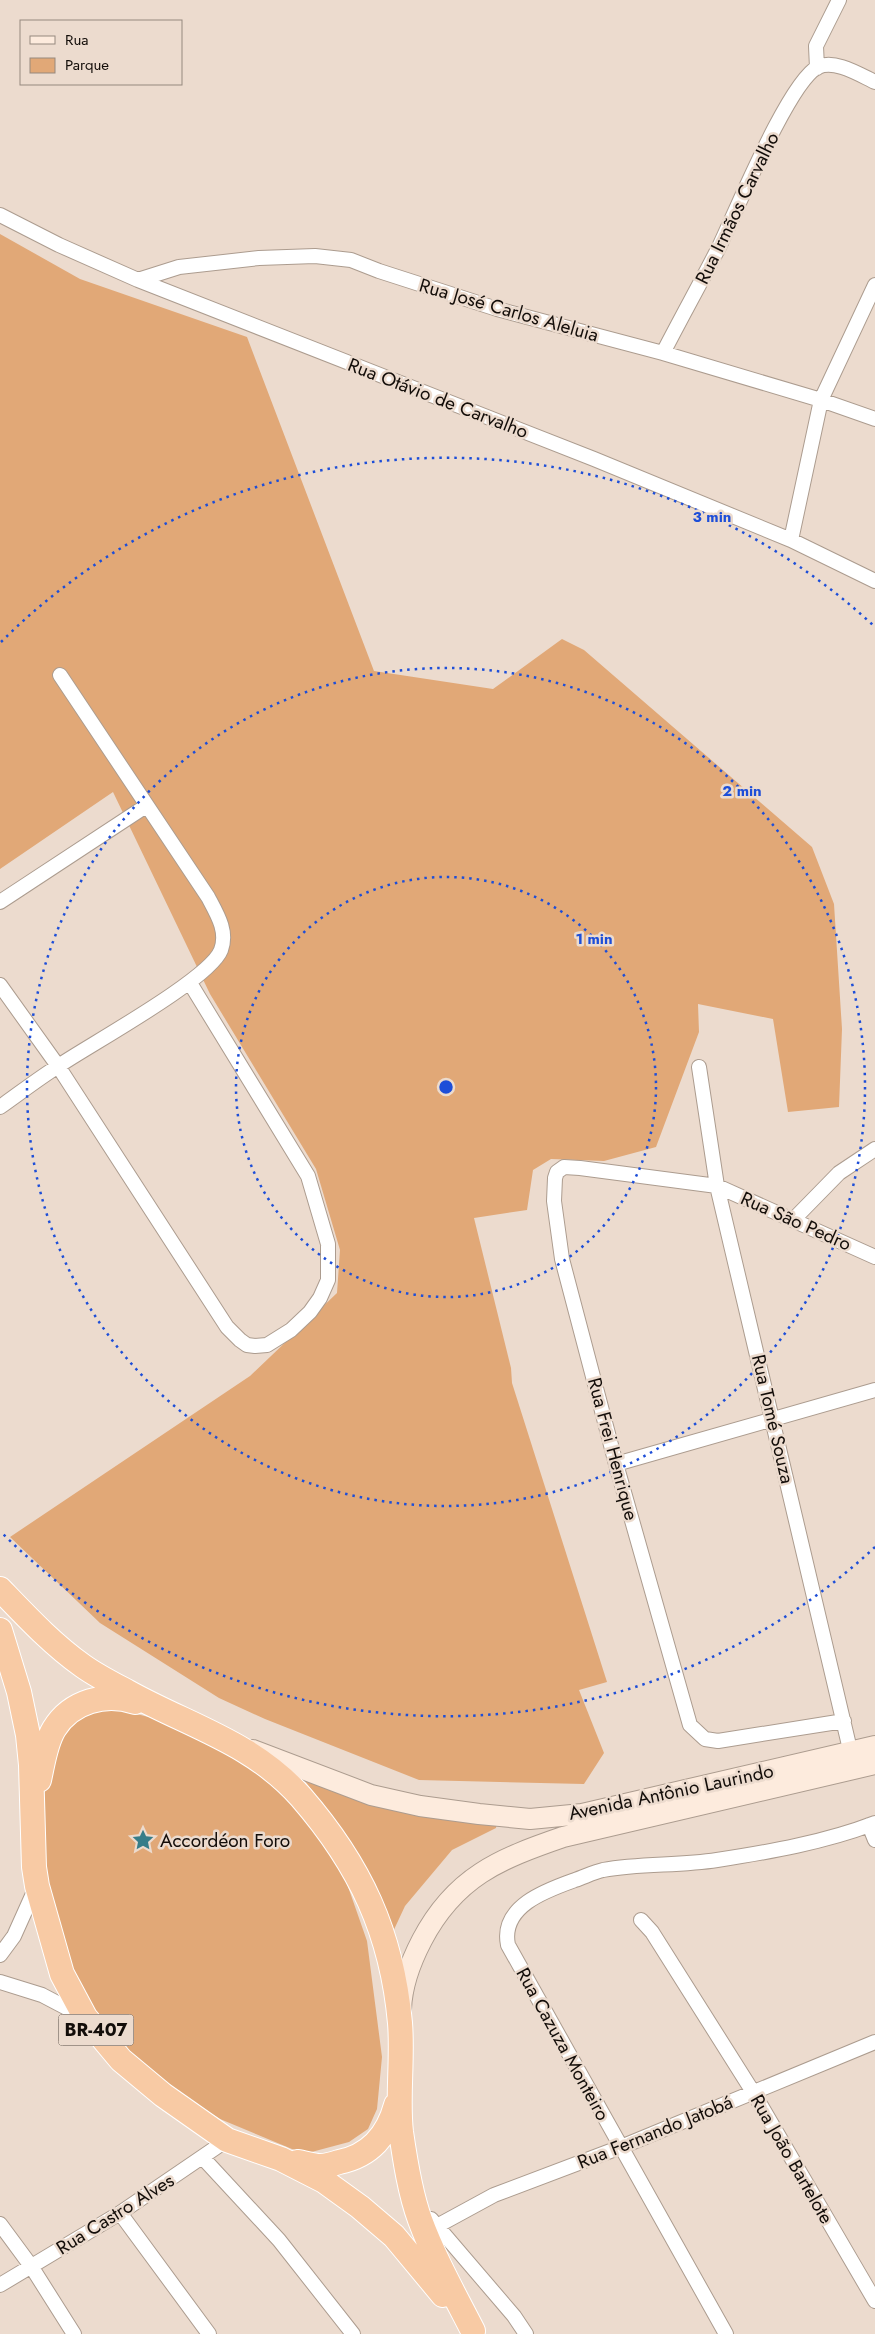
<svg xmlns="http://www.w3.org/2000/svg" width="875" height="2334" viewBox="0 0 875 2334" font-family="Jost,sans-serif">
<rect width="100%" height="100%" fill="#ecdbce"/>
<path fill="#e1a877" d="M 0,234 L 80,279 L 247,337 L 374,671 L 493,689 L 562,639 L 584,650 L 812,847 L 834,904 L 842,1029 L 839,1107 L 788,1112 L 773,1019 L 698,1004 L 699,1032 L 656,1147 L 604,1161 L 551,1159 L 533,1170 L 527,1210 L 474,1218 L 511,1368 L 512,1383 L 607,1682 L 579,1690 L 604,1753 L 584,1784 L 419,1780 L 265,1719 L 219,1698 L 100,1623 L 10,1537 L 250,1376 L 337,1293 L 340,1250 L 316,1169 L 210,994 L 113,792 L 0,869 Z
M 110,1707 L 156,1719 L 198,1735 L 248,1765 L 299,1809 L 345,1878 L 367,1941 L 382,2057 L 377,2109 L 368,2129 L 349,2142 L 304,2154 L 220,2119 L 175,2091 L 128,2055 L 93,2014 L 74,1974 L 48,1909 L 40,1845 L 45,1784 L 66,1726 L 89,1710 Z
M 302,1777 L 497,1821 L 496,1828 L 452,1850 L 405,1906 L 391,1936 L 375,1885 L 351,1843 Z"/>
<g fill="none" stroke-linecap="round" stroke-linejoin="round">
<g stroke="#ac9c8f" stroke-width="16">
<path id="minor" d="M 817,68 L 816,46 L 839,0
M 0,215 L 59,245 L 138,280 L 594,459 L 791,540 L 875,581
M 138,280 L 179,267 L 259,258 L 315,256 L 351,260 L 379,271 L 497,309 L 663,353 L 821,400 L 875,419
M 663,353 C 681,318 700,284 718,249 C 735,214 789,81 818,67 C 835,59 860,75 875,82
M 791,540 L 821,400 L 875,285
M 0,902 L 146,806
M 0,985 L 58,1066 L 227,1327 L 240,1340 L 247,1345 L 255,1346 L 267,1345 L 291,1330 L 310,1312 L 320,1298 L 328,1280 L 328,1244 L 308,1176 L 190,983
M 699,1067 L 717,1186 L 852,1758
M 0,1107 C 20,1093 39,1078 60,1065 C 91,1044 210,979 221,950 C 228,931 217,914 208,897 L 60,675
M 794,1219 L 839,1173 L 875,1149
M 616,1464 L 875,1390
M 844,1721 L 718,1741 L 705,1739 L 690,1725 L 616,1464 L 562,1259 L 554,1201 L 555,1178 L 557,1172 L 564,1167 L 580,1168 L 717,1186 L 875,1257
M 869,1825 L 875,1840
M 641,1920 L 652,1932 L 753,2092 L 875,2301
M 0,1955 L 14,1936 L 36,1887
M 0,1982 L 42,1995 L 82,2016
M 203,2158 L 279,2240 L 353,2334
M 120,2213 L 209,2334
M 431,2219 L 514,2316 L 526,2334
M 0,2224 L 31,2266 L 74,2334
M 437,2226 L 494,2195 L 621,2147 L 875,2042
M 0,2285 L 120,2213 L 227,2140
M 726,2334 L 508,1945 C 500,1906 547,1890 575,1880 C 584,1877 594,1872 603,1870 C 641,1863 679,1866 717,1860 C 769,1852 826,1842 875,1823"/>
</g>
<g stroke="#ac9c8f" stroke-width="22">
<path id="secondary" d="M 253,1750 L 371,1795 L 420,1806 L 479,1814 L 530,1819 L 582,1814 L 875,1746
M 401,2009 C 402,1985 411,1961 422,1940 C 455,1877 499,1859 563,1837 L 875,1764"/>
</g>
<g stroke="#fff" stroke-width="26">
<path id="trunk" d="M 0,1589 C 26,1616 52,1644 83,1666 C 97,1676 113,1684 128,1692 C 189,1726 252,1742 301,1797 C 360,1865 392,1933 400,2023 C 403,2058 397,2098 401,2132 C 405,2160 410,2193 420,2220 C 434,2258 454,2294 473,2331
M 0,1630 L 19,1692 L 28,1735 L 31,1765 L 34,1867 L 37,1886 L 62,1974 L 85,2017 L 121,2060 L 163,2095 L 227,2140 L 281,2159 L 324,2181 L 360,2207 L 394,2236 L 443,2295
M 39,1780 C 43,1763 45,1744 54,1729 C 71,1701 106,1692 135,1702
M 297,2162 C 305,2163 313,2166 320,2166 C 326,2166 333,2164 339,2162 C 370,2156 388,2135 396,2105"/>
</g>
<use href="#minor" stroke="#fff" stroke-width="14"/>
<use href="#secondary" stroke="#fdebdd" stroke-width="20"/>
<use href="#trunk" stroke="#f8caa4" stroke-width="24"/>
</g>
<g fill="none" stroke="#1d4ed8" stroke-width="2.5" stroke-dasharray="2.5 5">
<circle cx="446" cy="1087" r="210"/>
<circle cx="446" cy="1087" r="419"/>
<path d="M875 1547A629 629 0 0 1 1 1532M1 642A629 629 0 0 1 875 627"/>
</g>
<defs>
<g id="sight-bare" transform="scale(1.725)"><path d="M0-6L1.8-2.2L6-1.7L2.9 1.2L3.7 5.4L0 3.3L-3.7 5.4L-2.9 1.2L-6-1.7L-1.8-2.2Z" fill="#377d89" stroke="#ecdbce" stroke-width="2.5" paint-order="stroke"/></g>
</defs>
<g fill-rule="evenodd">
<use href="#sight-bare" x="143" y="1840"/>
</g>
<g text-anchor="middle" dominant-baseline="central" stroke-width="5" stroke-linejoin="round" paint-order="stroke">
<rect fill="#ecdbce" stroke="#544b44" stroke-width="1" x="58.5" y="2014.5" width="75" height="31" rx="4"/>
<g font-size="18" font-weight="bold" fill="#130d09">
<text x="96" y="2030">BR-407</text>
</g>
<g font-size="19" fill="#130d09" stroke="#ecdbce">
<text transform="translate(737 208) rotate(-64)">Rua Irmãos Carvalho</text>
<text transform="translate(509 310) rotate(16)">Rua José Carlos Aleluia</text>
<text transform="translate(438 398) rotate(21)">Rua Otávio de Carvalho</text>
<text transform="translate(796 1221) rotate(24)">Rua São Pedro</text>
<text transform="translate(773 1419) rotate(77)">Rua Tomé Souza</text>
<text transform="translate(613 1449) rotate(75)">Rua Frei Henrique</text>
<text transform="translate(671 1792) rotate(-12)">Avenida Antônio Laurindo</text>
<text transform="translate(563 2044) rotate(61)">Rua Cazuza Monteiro</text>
<text transform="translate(655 2132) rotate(-22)">Rua Fernando Jatobá</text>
<text transform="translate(792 2159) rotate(60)">Rua João Bartelote</text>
<text transform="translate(115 2214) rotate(-32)">Rua Castro Alves</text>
</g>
<g font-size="19" fill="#130d09" stroke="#ecdbce" text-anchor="start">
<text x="160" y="1840">Accordéon Foro</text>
</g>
</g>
<circle cx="446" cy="1087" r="8" fill="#1d4ed8" stroke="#ecdbce" stroke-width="2.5"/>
<g font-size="15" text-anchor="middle" font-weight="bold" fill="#1d4ed8" stroke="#ecdbce" stroke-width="5" stroke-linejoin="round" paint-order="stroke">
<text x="712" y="522">3 min</text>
<text x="742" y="796">2 min</text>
<text x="594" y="944">1 min</text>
</g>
<rect x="20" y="20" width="162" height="65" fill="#ecdbce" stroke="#95897f"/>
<rect x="30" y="36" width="25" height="8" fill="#fdebdd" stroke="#95897f"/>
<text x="65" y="45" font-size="15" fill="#130d09">Rua</text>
<rect x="30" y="58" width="25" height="15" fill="#e1a877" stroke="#95897f"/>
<text x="65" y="70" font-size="15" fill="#130d09">Parque</text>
</svg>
